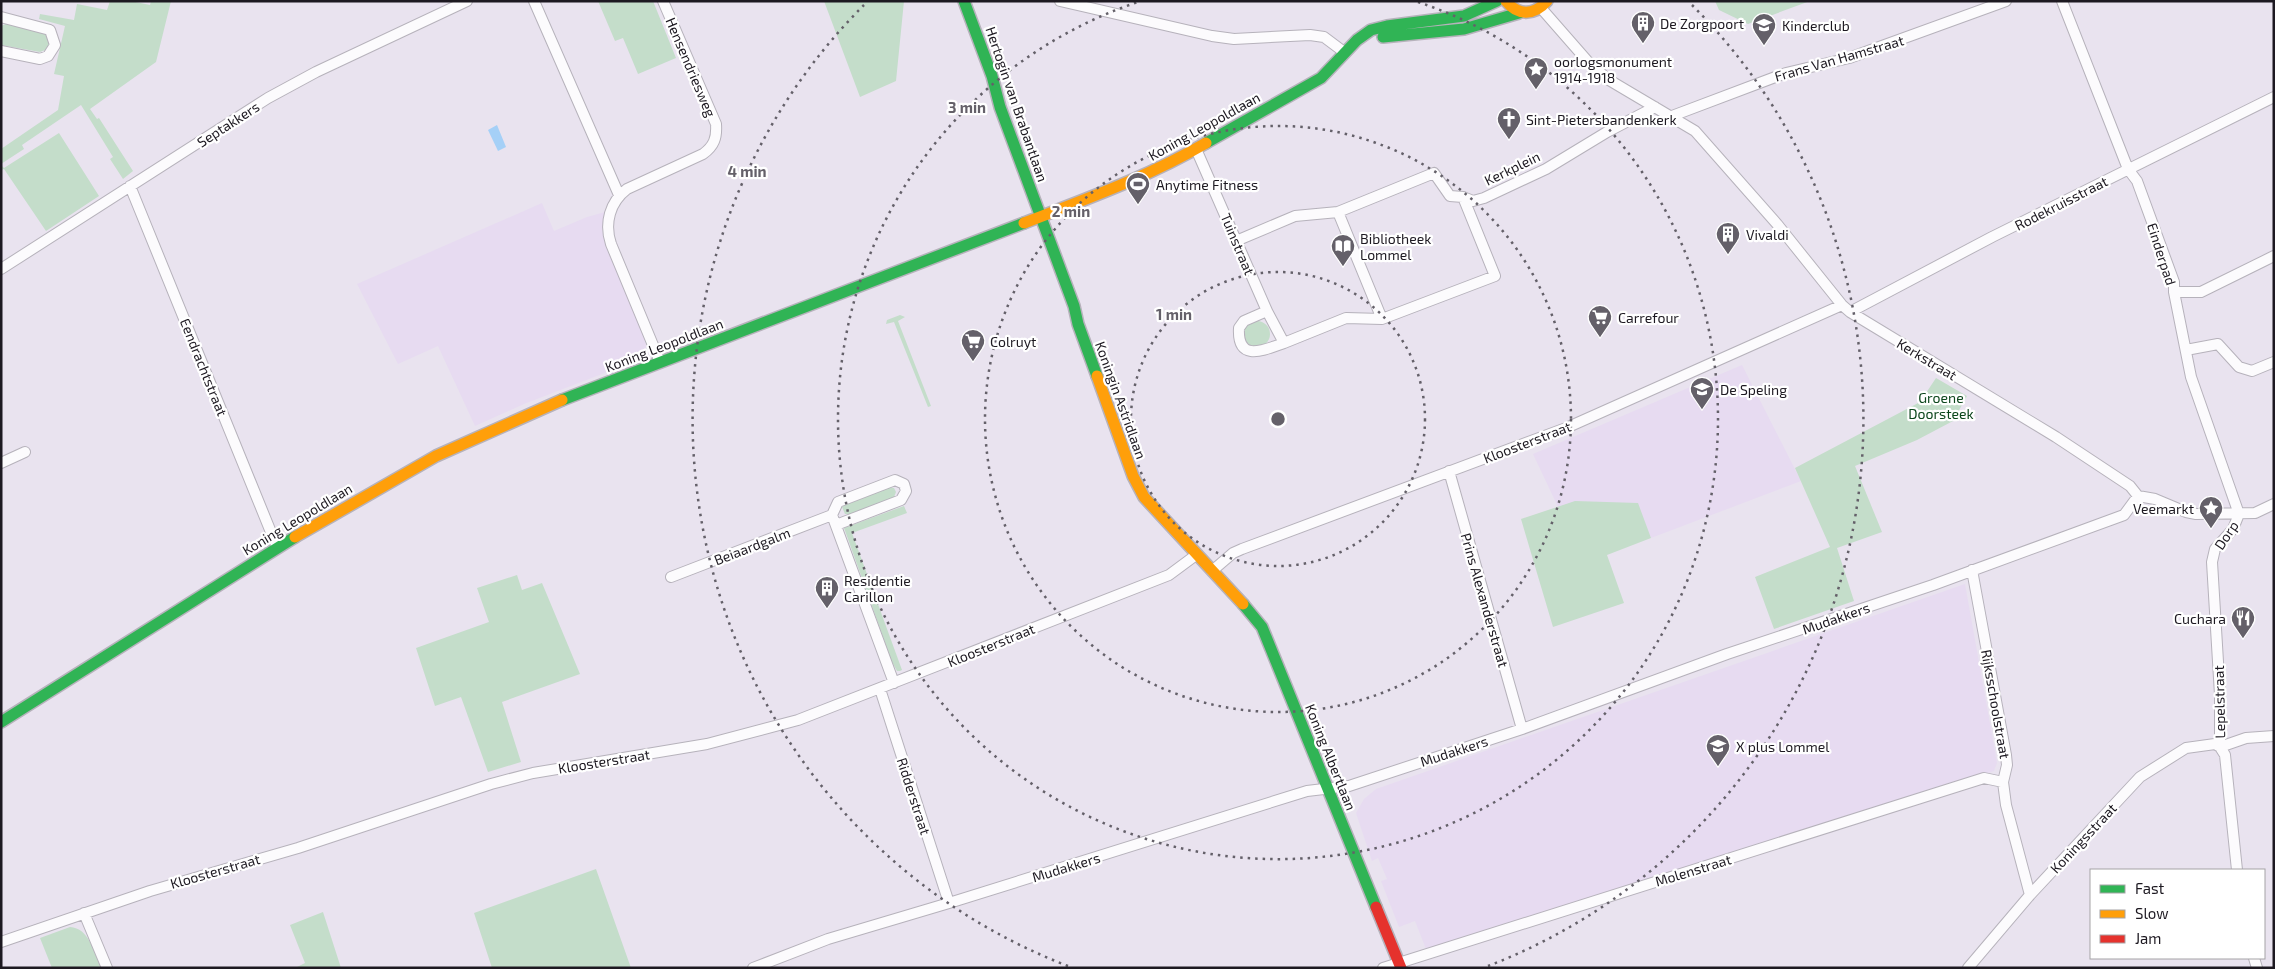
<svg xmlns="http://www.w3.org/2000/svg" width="2275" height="969" viewBox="0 0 2275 969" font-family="'Exo 2',sans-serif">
<rect width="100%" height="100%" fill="#e9e3ef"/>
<path fill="#e7dbf1" d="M 542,203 L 554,231 L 587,217 L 605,212 L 602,230 L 605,245 L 645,337 L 646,350 L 641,359 L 524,404 L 475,426 L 438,346 L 398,364 L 357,284 Z
M 1742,365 L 1801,481 L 1651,538 L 1647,529 L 1580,502 L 1558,507 L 1533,454 Z
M 1965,584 L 1997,763 L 1994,771 L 1426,949 L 1415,921 L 1399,927 L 1381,881 L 1387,879 L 1378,858 L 1372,861 L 1356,813 L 1364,799 L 1376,789 Z"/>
<path fill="#c4ddca" d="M 110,1 L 131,1 L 150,5 L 151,1 L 171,1 L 156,62 L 90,109 L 97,119 L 99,118 L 133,171 L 123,179 L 110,159 L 113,157 L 81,105 L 22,145 L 24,149 L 1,164 L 1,149 L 58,110 L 64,76 L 54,74 L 65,26 L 39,19 L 40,14 L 74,20 L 77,4 L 107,10 Z
M 598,1 L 653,1 L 676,58 L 638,74 L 623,38 L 615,41 Z
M 824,1 L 904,1 L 896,81 L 860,97 Z
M 1715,1 L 1810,1 L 1748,24 L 1719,10 Z
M 6,24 L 46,33 L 51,42 L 48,49 L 40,52 L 1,45 L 1,26 Z
M 59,133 L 99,196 L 46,231 L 4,169 L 1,170 L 1,165 L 4,168 Z
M 900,315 L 905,317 L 898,321 L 931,406 L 928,407 L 894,322 L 886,324 L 887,320 Z
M1244 334a13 13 0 1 1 26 0a13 13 0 1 1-26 0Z
M 1936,378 L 1967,396 L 1953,421 L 1917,440 L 1855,466 L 1882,532 L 1837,548 L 1854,601 L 1774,629 L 1755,577 L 1830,547 L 1795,468 L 1920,402 Z
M 888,487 L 894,488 L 896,492 L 894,497 L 853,514 L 845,514 L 842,507 L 845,503 Z
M 1575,501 L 1638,503 L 1651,538 L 1607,555 L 1624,603 L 1553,627 L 1521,519 Z
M 904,506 L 907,513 L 852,533 L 902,670 L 900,671 L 897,671 L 892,662 L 844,528 Z
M 517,575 L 522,590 L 542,583 L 580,674 L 502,702 L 521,762 L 488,772 L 461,697 L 435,706 L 416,648 L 489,622 L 477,588 Z
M 596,869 L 631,968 L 492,968 L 474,913 Z
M 323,912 L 341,968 L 295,968 L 305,963 L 290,925 Z
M 70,927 C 89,928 94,952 101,968 L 52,968 L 40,938 Z"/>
<path fill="#a5d0f7" d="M 497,125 L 506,147 L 498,151 L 488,130 Z"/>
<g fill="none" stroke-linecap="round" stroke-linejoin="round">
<g stroke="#b6b2bb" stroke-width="12">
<path id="street" d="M 534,1 L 619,195
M 1060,1 L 1212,36 L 1234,39 L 1310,35 L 1324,37 L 1344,52
M 2062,1 L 2128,169 L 2137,181 L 2174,282 L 2174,292 L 2191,377 L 2239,514 L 2233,529 L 2215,549 L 2212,562 L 2220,695 L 2220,747 L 2225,755 L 2237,870
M 1541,8 L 1590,64 L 1609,80 L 1695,131 L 1777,224 L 1842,305 L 1850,312 L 2056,437 L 2130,486 L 2138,496 L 2155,499 L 2186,512 L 2196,514 L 2255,513 L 2274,504
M 1,17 L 50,30 L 55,45 L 48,56 L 40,59 L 1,51
M 1672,116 L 1786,73 L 1849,58 L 2006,1
M 1196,149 L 1267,311 L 1284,343 C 1264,350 1237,363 1239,328 L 1244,321 L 1267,311
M 130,186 L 277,547
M 1463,197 L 1473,201 L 1484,198 L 1546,169 L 1607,132 L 1655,107
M 1338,212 L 1382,319
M 1236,241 L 1295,216 L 1338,212 L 1434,173 L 1450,196 L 1463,197 L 1495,276 L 1382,319 L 1346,318 L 1284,343
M 1,269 L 268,98 L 316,72 L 467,1
M 2174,292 L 2201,292 L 2274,256
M 1850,312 L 1992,237 L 2274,97
M 2186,350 L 2218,344 L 2239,367 L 2252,371 L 2274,362
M 660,362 L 611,244 C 604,223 610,202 627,189 L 703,154 C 714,146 717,138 716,124 L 663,1
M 1,463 L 25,452
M 1449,471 L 1522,729
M 832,515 L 838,502 L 895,480 L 904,484 L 906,491 L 901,500 L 836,525
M 1972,570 L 2006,755 L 2007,765 L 2003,782 L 2006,805 L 2030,895
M 1212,571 L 1233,553 L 1242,549 L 1566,428 L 1842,305
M 671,577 L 832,515 L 894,683
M 880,689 L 949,903
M 2220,747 L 2246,738 L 2274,736
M 84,913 L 107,968
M 1,942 L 150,891 L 298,848 L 491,784 L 533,773 L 707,744 L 798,720 L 1169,575 L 1196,555
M 2254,958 L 2257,968
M 753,968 L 828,939 L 949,903 L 1307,791 L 1349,786 L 1522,729 L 1727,654 L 1933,585 L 2124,515 L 2138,496
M 1383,968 L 1984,778 L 2003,782
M 1968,968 L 2030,895 L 2140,777 L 2186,748 L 2215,744 L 2220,747"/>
</g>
<g stroke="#b6b2bb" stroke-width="14">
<path id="fast" d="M 964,1 L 992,76 L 1000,107 L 1074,306 L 1078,324 L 1097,376
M 1383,37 L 1464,29 L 1519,13
M 1206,143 L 1321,78 L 1357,40 L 1371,30 L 1387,26 L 1464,16 L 1497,1
M 562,400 L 1024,223
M 1243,604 L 1262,627 L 1376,907
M 1,722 L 295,537"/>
</g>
<g stroke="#b6b2bb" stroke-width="14">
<path id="slow" d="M 1506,1 C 1518,16 1534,16 1547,1
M 1024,223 C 1086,199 1148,177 1206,143
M 1097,376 L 1133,476 L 1144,497 L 1243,604
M 295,537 L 436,456 L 562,400"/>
</g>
<g stroke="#b6b2bb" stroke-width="14">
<path id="jam" d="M 1376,907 L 1401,968"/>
</g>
<use href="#street" stroke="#fcfbfd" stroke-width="10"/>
<use href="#fast" stroke="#30b455" stroke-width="11"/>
<use href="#slow" stroke="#ff9f0a" stroke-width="11"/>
<use href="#jam" stroke="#e5322d" stroke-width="11"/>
</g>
<g fill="none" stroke="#646069" stroke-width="2.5" stroke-dasharray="2.5 5">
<circle cx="1278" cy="419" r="147"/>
<circle cx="1278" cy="419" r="293"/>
<path d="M1418 2A440 440 0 1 1 1138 2"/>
<path d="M1068 966A586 586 0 0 1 864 5M1692 5A586 586 0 0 1 1488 966"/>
</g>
<defs>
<g id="building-pin" transform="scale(1.25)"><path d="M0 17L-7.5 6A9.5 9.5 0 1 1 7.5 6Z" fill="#646069" stroke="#fff"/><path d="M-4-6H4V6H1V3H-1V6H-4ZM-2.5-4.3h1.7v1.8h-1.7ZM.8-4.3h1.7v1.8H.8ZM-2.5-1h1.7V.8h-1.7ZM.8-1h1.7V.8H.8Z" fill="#fff"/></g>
<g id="school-pin" transform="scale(1.25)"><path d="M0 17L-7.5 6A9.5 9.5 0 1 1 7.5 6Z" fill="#646069" stroke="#fff"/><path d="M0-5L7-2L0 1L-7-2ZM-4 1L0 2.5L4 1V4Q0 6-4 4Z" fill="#fff"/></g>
<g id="sight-pin" transform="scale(1.25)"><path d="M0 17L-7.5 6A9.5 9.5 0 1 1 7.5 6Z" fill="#646069" stroke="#fff"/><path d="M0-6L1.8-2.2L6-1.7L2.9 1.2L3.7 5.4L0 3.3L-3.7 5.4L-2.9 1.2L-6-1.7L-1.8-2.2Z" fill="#fff"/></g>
<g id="church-pin" transform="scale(1.25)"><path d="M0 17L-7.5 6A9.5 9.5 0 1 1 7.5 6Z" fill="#646069" stroke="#fff"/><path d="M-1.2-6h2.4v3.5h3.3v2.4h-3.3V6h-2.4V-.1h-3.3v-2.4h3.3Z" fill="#fff"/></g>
<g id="stadium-pin" transform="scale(1.25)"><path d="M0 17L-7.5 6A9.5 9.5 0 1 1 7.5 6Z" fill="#646069" stroke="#fff"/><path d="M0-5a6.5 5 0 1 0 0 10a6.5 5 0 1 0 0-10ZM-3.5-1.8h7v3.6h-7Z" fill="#fff"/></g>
<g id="library-pin" transform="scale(1.25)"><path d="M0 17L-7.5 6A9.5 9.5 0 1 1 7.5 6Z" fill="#646069" stroke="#fff"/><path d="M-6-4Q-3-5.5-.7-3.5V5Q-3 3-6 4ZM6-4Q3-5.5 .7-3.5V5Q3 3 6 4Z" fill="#fff"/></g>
<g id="supermarket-pin" transform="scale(1.25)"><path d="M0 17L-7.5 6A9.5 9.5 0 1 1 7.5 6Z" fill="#646069" stroke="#fff"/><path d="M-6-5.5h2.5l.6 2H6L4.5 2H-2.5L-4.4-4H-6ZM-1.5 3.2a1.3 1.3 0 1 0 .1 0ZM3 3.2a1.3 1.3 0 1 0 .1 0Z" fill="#fff"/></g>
<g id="restaurant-pin" transform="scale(1.25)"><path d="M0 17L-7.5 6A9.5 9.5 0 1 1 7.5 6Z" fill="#646069" stroke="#fff"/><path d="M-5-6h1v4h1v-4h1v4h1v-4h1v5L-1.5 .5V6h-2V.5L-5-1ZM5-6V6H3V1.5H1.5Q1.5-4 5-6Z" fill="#fff"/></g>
</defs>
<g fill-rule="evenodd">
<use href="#building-pin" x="1643" y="23"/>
<use href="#school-pin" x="1764" y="25"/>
<use href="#sight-pin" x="1536" y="69"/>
<use href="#church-pin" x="1509" y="119"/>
<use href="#stadium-pin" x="1138" y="184"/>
<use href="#building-pin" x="1728" y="234"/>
<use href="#library-pin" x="1343" y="246"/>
<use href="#supermarket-pin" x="1600" y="317"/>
<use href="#supermarket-pin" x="973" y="341"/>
<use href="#school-pin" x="1702" y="389"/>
<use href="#sight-pin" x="2211" y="508"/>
<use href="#building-pin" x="827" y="588"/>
<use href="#restaurant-pin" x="2243" y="618"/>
<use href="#school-pin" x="1718" y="746"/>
</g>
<g text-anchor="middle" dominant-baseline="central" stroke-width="4.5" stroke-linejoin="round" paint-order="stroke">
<g font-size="14" fill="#1d1921" stroke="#fff" text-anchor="start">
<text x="1660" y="23">De Zorgpoort</text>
<text x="1782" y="25">Kinderclub</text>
<text x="1554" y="61">oorlogsmonument<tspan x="1554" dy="16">1914-1918</tspan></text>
<text x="1526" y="119">Sint-Pietersbandenkerk</text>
<text x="1156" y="184">Anytime Fitness</text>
<text x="1746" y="234">Vivaldi</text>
<text x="1360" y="238">Bibliotheek<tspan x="1360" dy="16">Lommel</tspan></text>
<text x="1618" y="317">Carrefour</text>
<text x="990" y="341">Colruyt</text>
<text x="1720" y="389">De Speling</text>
<text x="2194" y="508" text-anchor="end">Veemarkt</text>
<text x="844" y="580">Residentie<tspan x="844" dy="16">Carillon</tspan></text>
<text x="2226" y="618" text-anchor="end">Cuchara</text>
<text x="1736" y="746">X plus Lommel</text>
</g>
<g font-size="14" fill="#1d1921" stroke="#fff">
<text transform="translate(1839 58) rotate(-16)">Frans Van Hamstraat</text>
<text transform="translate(691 67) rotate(67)">Hensendriesweg</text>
<text transform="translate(1017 104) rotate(71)">Hertogin van Brabantlaan</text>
<text transform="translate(228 124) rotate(-33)">Septakkers</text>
<text transform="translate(1204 126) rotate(-29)">Koning Leopoldlaan</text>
<text transform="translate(1512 168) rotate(-26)">Kerkplein</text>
<text transform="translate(2061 203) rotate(-27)">Rodekruisstraat</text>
<text transform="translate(1238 244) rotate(67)">Tuinstraat</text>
<text transform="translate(2162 254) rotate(72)">Einderpad</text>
<text transform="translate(664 345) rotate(-21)">Koning Leopoldlaan</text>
<text transform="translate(1927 359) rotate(31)">Kerkstraat</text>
<text transform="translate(204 367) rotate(68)">Eendrachtstraat</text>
<text transform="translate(1121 400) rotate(70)">Koningin Astridlaan</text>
<text transform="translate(1527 442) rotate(-21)">Kloosterstraat</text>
<text transform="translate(297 519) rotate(-31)">Koning Leopoldlaan</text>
<text transform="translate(2226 535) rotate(-56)">Dorp</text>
<text transform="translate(752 546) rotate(-21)">Beiaardgalm</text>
<text transform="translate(1485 600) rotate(74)">Prins Alexanderstraat</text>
<text transform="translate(1836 618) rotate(-19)">Mudakkers</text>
<text transform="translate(991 645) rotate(-22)">Kloosterstraat</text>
<text transform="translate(2219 702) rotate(-91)">Lepelstraat</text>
<text transform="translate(1996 704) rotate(80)">Rijksschoolstraat</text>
<text transform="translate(1454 751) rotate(-18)">Mudakkers</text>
<text transform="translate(1331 757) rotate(68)">Koning Albertlaan</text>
<text transform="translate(604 761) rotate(-9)">Kloosterstraat</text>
<text transform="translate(914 796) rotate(72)">Ridderstraat</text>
<text transform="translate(2083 838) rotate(-47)">Koningsstraat</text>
<text transform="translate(1066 867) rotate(-17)">Mudakkers</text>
<text transform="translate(1693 870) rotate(-17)">Molenstraat</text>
<text transform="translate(215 871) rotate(-16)">Kloosterstraat</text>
</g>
<g font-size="14" fill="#0c461c" stroke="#fff">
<text x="1941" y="397">Groene<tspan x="1941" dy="16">Doorsteek</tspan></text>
</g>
</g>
<circle cx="1278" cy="419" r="8" fill="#646069" stroke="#fff" stroke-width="2.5"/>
<g font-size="15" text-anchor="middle" font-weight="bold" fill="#646069" stroke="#fff" stroke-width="4.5" stroke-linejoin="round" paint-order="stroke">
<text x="967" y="113">3 min</text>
<text x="747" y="177">4 min</text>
<text x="1071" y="217">2 min</text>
<text x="1174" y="320">1 min</text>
</g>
<rect width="2275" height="969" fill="none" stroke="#1d1921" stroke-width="5"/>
<rect x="2090" y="869" width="175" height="90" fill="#ffffff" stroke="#a5a3a6"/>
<rect x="2100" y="885" width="25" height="8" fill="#30b455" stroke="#a5a3a6"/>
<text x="2135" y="894" font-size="15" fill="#1d1921">Fast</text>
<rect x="2100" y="910" width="25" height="8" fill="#ff9f0a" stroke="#a5a3a6"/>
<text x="2135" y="919" font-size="15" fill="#1d1921">Slow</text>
<rect x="2100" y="935" width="25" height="8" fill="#e5322d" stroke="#a5a3a6"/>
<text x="2135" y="944" font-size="15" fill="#1d1921">Jam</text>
</svg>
